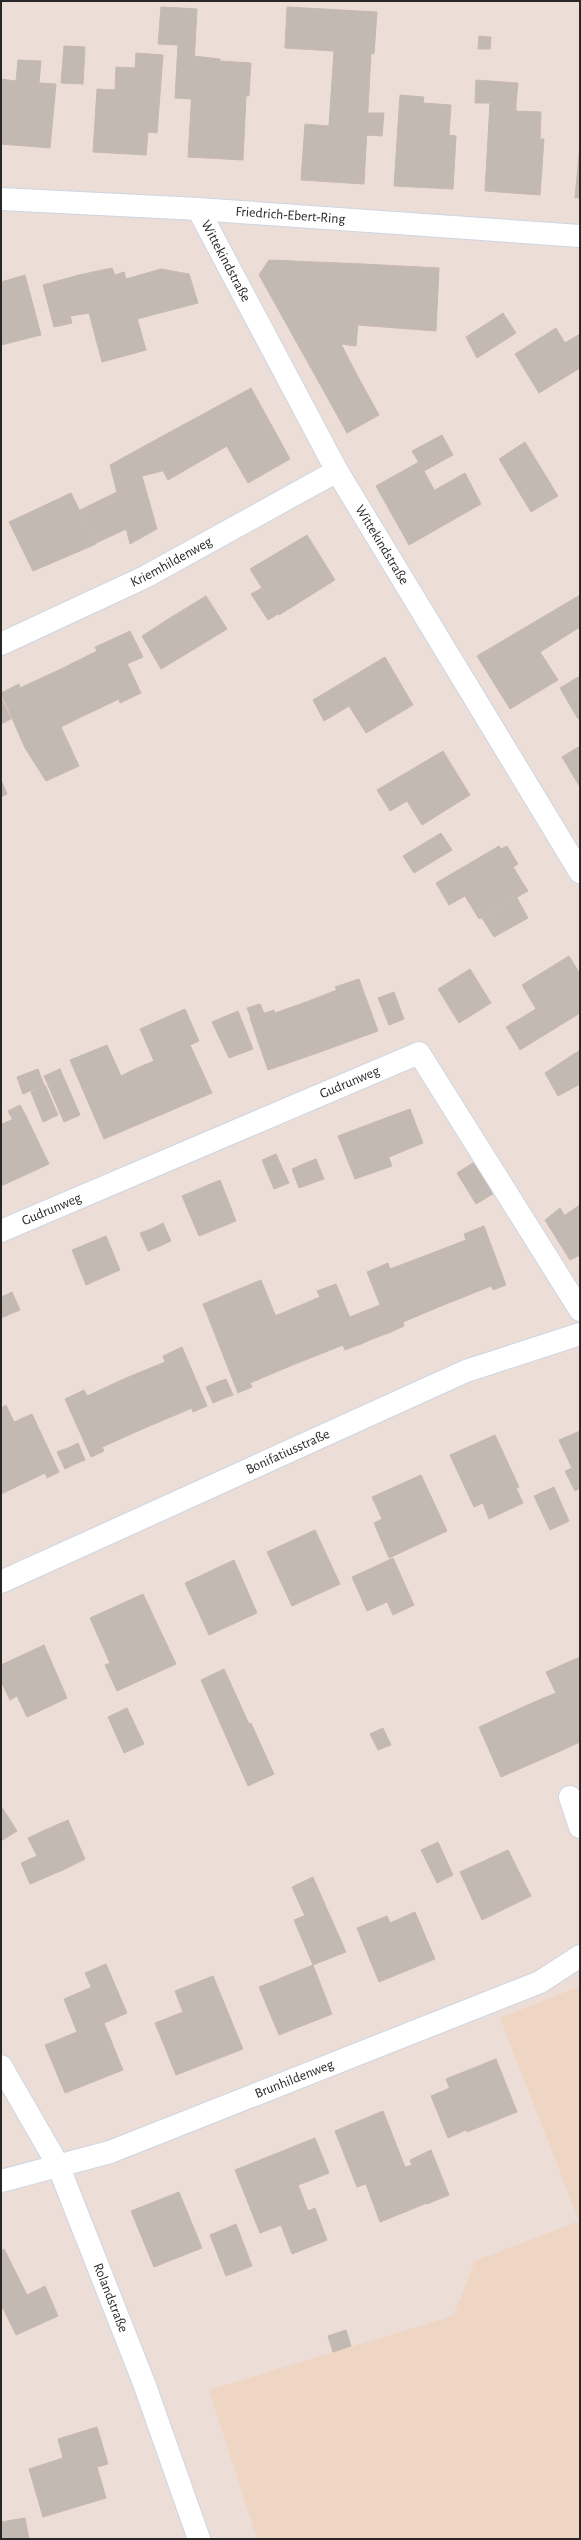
<svg xmlns="http://www.w3.org/2000/svg" width="581" height="2540" viewBox="0 0 581 2540" font-family="'Alegreya Sans',sans-serif">
<rect width="100%" height="100%" fill="#ecddd7"/>
<path fill="#efd6c4" d="M 580,1986 L 580,2539 L 257,2539 L 209,2390 L 453,2316 L 475,2261 L 579,2221 L 500,2018 Z"/>
<path fill="#c2b9b3" stroke="#c7b9b1" d="M 161,7 L 181,8 L 178,45 L 158,44 Z
M 287,7 L 377,12 L 374,54 L 371,53 L 364,184 L 301,180 L 305,124 L 329,126 L 334,51 L 285,48 Z
M 181,8 L 197,9 L 195,46 L 178,45 Z
M 479,36 L 491,37 L 490,49 L 478,49 Z
M 178,45 L 195,46 L 192,99 L 175,98 Z
M 64,46 L 85,47 L 83,84 L 61,83 Z
M 136,53 L 163,55 L 157,133 L 148,132 L 146,155 L 93,152 L 97,89 L 115,90 L 116,67 L 135,68 Z
M 194,56 L 220,59 L 220,61 L 251,63 L 249,96 L 246,96 L 243,160 L 188,157 Z
M 18,60 L 41,61 L 39,83 L 56,84 L 50,148 L 1,144 L 1,79 L 16,81 Z
M 476,80 L 518,83 L 516,103 L 475,103 Z
M 400,95 L 424,97 L 423,103 L 451,105 L 449,135 L 456,136 L 453,189 L 394,186 Z
M 490,102 L 516,103 L 516,111 L 541,112 L 540,139 L 544,139 L 540,195 L 485,191 Z
M 367,113 L 384,113 L 382,136 L 366,135 Z
M 580,144 L 580,198 L 575,198 Z
M 269,260 L 363,264 L 356,346 L 341,344 L 358,377 L 326,395 L 259,275 Z
M 363,264 L 439,268 L 436,331 L 358,325 Z
M 112,268 L 115,275 L 124,272 L 146,350 L 102,362 L 79,275 Z
M 161,269 L 189,274 L 198,303 L 137,319 L 126,279 Z
M 25,275 L 41,335 L 1,345 L 1,282 Z
M 79,275 L 89,313 L 70,316 L 61,280 Z
M 61,280 L 72,323 L 54,327 L 43,285 Z
M 503,313 L 516,333 L 477,358 L 466,337 Z
M 556,328 L 565,343 L 580,334 L 580,368 L 539,393 L 515,354 Z
M 358,377 L 379,415 L 347,433 L 326,395 Z
M 251,388 L 290,459 L 248,483 L 207,412 Z
M 207,412 L 227,446 L 168,480 L 148,444 Z
M 442,435 L 453,455 L 424,471 L 412,451 Z
M 525,442 L 558,496 L 531,512 L 499,459 Z
M 148,444 L 162,471 L 142,476 L 157,529 L 130,544 L 110,465 Z
M 419,462 L 451,521 L 409,545 L 376,486 Z
M 465,473 L 481,504 L 451,521 L 435,490 Z
M 117,492 L 126,529 L 96,543 L 80,510 Z
M 71,493 L 96,544 L 33,571 L 9,522 Z
M 307,535 L 335,580 L 279,615 L 250,569 Z
M 262,588 L 278,614 L 268,620 L 251,594 Z
M 580,595 L 580,627 L 540,652 L 558,680 L 510,709 L 477,656 Z
M 206,596 L 227,629 L 191,651 L 170,618 Z
M 170,618 L 191,651 L 161,669 L 142,636 Z
M 130,631 L 143,657 L 127,664 L 115,638 Z
M 115,638 L 141,693 L 120,703 L 119,699 L 81,717 L 59,670 L 97,651 L 95,647 Z
M 385,657 L 413,705 L 366,733 L 349,706 L 324,721 L 313,700 Z
M 59,670 L 81,717 L 61,727 L 79,766 L 46,781 L 25,748 L 1,693 L 19,684 L 20,688 Z
M 580,676 L 580,718 L 578,719 L 560,688 Z
M 1,697 L 11,719 L 1,724 Z
M 580,746 L 580,787 L 562,757 Z
M 443,751 L 470,795 L 422,825 L 407,801 L 390,811 L 377,790 Z
M 1,780 L 7,794 L 1,797 Z
M 441,833 L 452,850 L 414,873 L 403,856 Z
M 499,846 L 501,849 L 507,846 L 518,864 L 513,867 L 528,891 L 479,919 L 465,896 L 449,905 L 436,883 Z
M 517,898 L 528,918 L 494,937 L 482,918 Z
M 569,956 L 580,974 L 580,1013 L 520,1050 L 506,1027 L 536,1009 L 522,985 Z
M 470,969 L 491,1003 L 459,1023 L 438,989 Z
M 359,979 L 378,1031 L 323,1051 L 306,1002 L 337,990 L 335,987 Z
M 394,992 L 404,1019 L 389,1025 L 378,998 Z
M 306,1002 L 323,1051 L 268,1070 L 250,1018 L 274,1010 L 275,1013 Z
M 260,1004 L 264,1013 L 251,1018 L 247,1008 Z
M 185,1009 L 199,1041 L 190,1045 L 212,1093 L 158,1116 L 137,1068 L 154,1061 L 140,1029 Z
M 238,1011 L 253,1049 L 229,1058 L 212,1022 Z
M 107,1045 L 121,1076 L 137,1068 L 158,1116 L 104,1139 L 70,1060 Z
M 580,1050 L 580,1084 L 558,1096 L 545,1073 Z
M 38,1069 L 44,1085 L 23,1094 L 17,1077 Z
M 60,1069 L 80,1115 L 64,1122 L 44,1076 Z
M 45,1085 L 58,1115 L 43,1122 L 31,1092 Z
M 20,1105 L 25,1114 L 13,1120 L 8,1111 Z
M 410,1109 L 423,1143 L 389,1157 L 375,1122 Z
M 25,1114 L 49,1164 L 1,1186 L 1,1128 L 3,1127 L 2,1124 Z
M 375,1122 L 392,1166 L 355,1179 L 338,1136 Z
M 276,1154 L 289,1183 L 274,1189 L 262,1160 Z
M 316,1159 L 324,1179 L 310,1184 L 303,1164 Z
M 476,1161 L 496,1192 L 476,1204 L 457,1173 Z
M 303,1164 L 310,1184 L 299,1188 L 292,1169 Z
M 220,1180 L 236,1221 L 199,1236 L 182,1196 Z
M 580,1205 L 580,1241 L 565,1215 Z
M 560,1208 L 580,1241 L 580,1255 L 570,1260 L 545,1220 Z
M 163,1223 L 171,1241 L 158,1247 L 151,1229 Z
M 484,1226 L 506,1285 L 493,1290 L 491,1286 L 446,1304 L 427,1255 L 466,1240 L 464,1234 Z
M 151,1229 L 158,1247 L 148,1251 L 140,1233 Z
M 106,1236 L 120,1270 L 86,1285 L 72,1250 Z
M 427,1255 L 446,1304 L 403,1322 L 404,1326 L 391,1332 L 367,1272 L 388,1263 L 390,1269 Z
M 261,1280 L 295,1364 L 250,1383 L 252,1387 L 238,1393 L 203,1304 Z
M 336,1284 L 361,1344 L 345,1350 L 343,1345 L 295,1364 L 275,1316 L 320,1297 L 317,1291 Z
M 12,1292 L 20,1310 L 8,1315 L 1,1297 Z
M 1,1299 L 8,1315 L 1,1318 Z
M 380,1305 L 391,1332 L 372,1339 L 362,1312 Z
M 362,1312 L 372,1339 L 361,1344 L 350,1317 Z
M 182,1347 L 207,1406 L 193,1412 L 192,1408 L 147,1427 L 126,1378 L 165,1362 L 163,1356 Z
M 126,1378 L 147,1427 L 102,1447 L 104,1451 L 91,1457 L 65,1399 L 84,1390 L 87,1396 Z
M 226,1379 L 233,1395 L 222,1399 L 215,1383 Z
M 215,1383 L 222,1399 L 213,1403 L 206,1387 Z
M 6,1405 L 14,1422 L 32,1414 L 59,1472 L 47,1478 L 45,1473 L 1,1494 L 1,1408 Z
M 580,1431 L 580,1488 L 575,1491 L 565,1471 L 572,1468 L 559,1440 Z
M 495,1435 L 519,1487 L 516,1488 L 523,1503 L 489,1519 L 483,1503 L 474,1507 L 450,1455 Z
M 78,1443 L 85,1460 L 75,1464 L 68,1448 Z
M 68,1448 L 75,1464 L 65,1469 L 57,1452 Z
M 421,1475 L 447,1531 L 389,1558 L 374,1523 L 382,1519 L 372,1497 Z
M 554,1487 L 569,1521 L 550,1530 L 534,1496 Z
M 315,1530 L 340,1584 L 292,1606 L 267,1552 Z
M 393,1558 L 414,1605 L 393,1615 L 372,1568 Z
M 234,1560 L 257,1613 L 209,1635 L 185,1583 Z
M 372,1568 L 387,1602 L 367,1611 L 352,1577 Z
M 143,1594 L 176,1664 L 117,1691 L 105,1665 L 110,1663 L 90,1618 Z
M 44,1645 L 67,1698 L 27,1717 L 17,1696 L 10,1700 L 1,1681 L 1,1665 Z
M 580,1657 L 580,1742 L 556,1753 L 532,1703 L 556,1693 L 546,1672 Z
M 224,1669 L 249,1724 L 225,1734 L 201,1680 Z
M 532,1703 L 556,1753 L 501,1777 L 479,1727 Z
M 127,1708 L 144,1744 L 124,1753 L 108,1717 Z
M 251,1723 L 274,1774 L 248,1786 L 225,1734 Z
M 383,1728 L 391,1745 L 378,1750 L 370,1734 Z
M 1,1806 L 17,1831 L 1,1841 Z
M 68,1820 L 85,1859 L 63,1870 L 45,1830 Z
M 45,1830 L 63,1870 L 30,1884 L 21,1863 L 37,1856 L 28,1838 Z
M 438,1842 L 453,1875 L 437,1883 L 421,1850 Z
M 508,1850 L 531,1896 L 482,1920 L 460,1872 Z
M 313,1877 L 326,1907 L 305,1916 L 292,1887 Z
M 326,1907 L 346,1952 L 313,1965 L 294,1920 Z
M 415,1912 L 435,1959 L 379,1982 L 357,1928 L 387,1916 L 390,1923 Z
M 106,1964 L 127,2013 L 104,2023 L 106,2020 L 85,1973 Z
M 313,1965 L 332,2014 L 279,2035 L 259,1987 Z
M 213,1976 L 243,2049 L 176,2075 L 155,2023 L 183,2012 L 175,1991 Z
M 92,1987 L 106,2020 L 104,2023 L 123,2070 L 65,2093 L 45,2045 L 77,2032 L 64,1999 Z
M 496,2059 L 517,2112 L 467,2132 L 446,2079 Z
M 450,2088 L 466,2130 L 448,2138 L 431,2096 Z
M 383,2111 L 405,2167 L 413,2165 L 427,2203 L 380,2222 L 366,2184 L 357,2187 L 335,2131 Z
M 315,2138 L 329,2173 L 309,2181 L 295,2146 Z
M 295,2146 L 309,2181 L 298,2185 L 308,2211 L 315,2208 L 327,2240 L 292,2254 L 281,2225 L 260,2233 L 235,2170 Z
M 431,2150 L 449,2195 L 427,2204 L 410,2160 Z
M 179,2192 L 202,2248 L 154,2267 L 131,2211 Z
M 236,2224 L 252,2266 L 226,2276 L 210,2235 Z
M 4,2249 L 27,2295 L 45,2286 L 58,2316 L 16,2335 L 3,2308 L 1,2309 L 1,2251 Z
M 346,2330 L 351,2346 L 333,2352 L 328,2336 Z
M 97,2427 L 108,2464 L 97,2467 L 106,2498 L 43,2517 L 29,2469 L 63,2458 L 58,2439 Z
M 25,2518 L 29,2539 L 1,2539 L 1,2522 Z"/>
<g fill="none" stroke-linecap="round" stroke-linejoin="round">
<g stroke="#ccd6e2" stroke-width="24">
<g id="minor">
<path id="s1" d="M 1,199 L 198,209 L 580,236"/>
<path id="s2" d="M 198,209 L 337,471 L 580,872"/>
<path id="s3" d="M 1,644 L 145,577 L 337,471"/>
<path id="s4" d="M 1,1231 L 419,1053 L 580,1310"/>
<path id="s5" d="M 1,1582 L 466,1371 L 580,1334"/>
<path d="M 570,1797 L 580,1827"/>
<path id="s6" d="M 1,2066 L 58,2165 L 144,2383 L 199,2539"/>
<path id="s7" d="M 1,2181 L 110,2152 L 540,1982 L 580,1956"/>
</g>
</g>
<use href="#minor" stroke="#fff" stroke-width="22"/>
</g>
<g text-anchor="middle" dominant-baseline="central" stroke-width="4" stroke-linejoin="round" paint-order="stroke">
<g font-size="14" fill="#272727" stroke="#fff">
<text stroke="none"><textPath href="#s1" startOffset="290">Friedrich-Ebert-Ring</textPath></text>
<text stroke="none"><textPath href="#s2" startOffset="59">Wittekindstraße</textPath></text>
<text stroke="none"><textPath href="#s2" startOffset="383">Wittekindstraße</textPath></text>
<text stroke="none"><textPath href="#s3" startOffset="189">Kriemhildenweg</textPath></text>
<text stroke="none"><textPath href="#s4" startOffset="379">Gudrunweg</textPath></text>
<text stroke="none"><textPath href="#s4" startOffset="55">Gudrunweg</textPath></text>
<text stroke="none"><textPath href="#s5" startOffset="315">Bonifatiusstraße</textPath></text>
<text stroke="none"><textPath href="#s7" startOffset="311">Brunhildenweg</textPath></text>
<text stroke="none"><textPath href="#s6" startOffset="257">Rolandstraße</textPath></text>
</g>
</g>
<rect width="581" height="2540" fill="none" stroke="#272727" stroke-width="4"/>
</svg>
